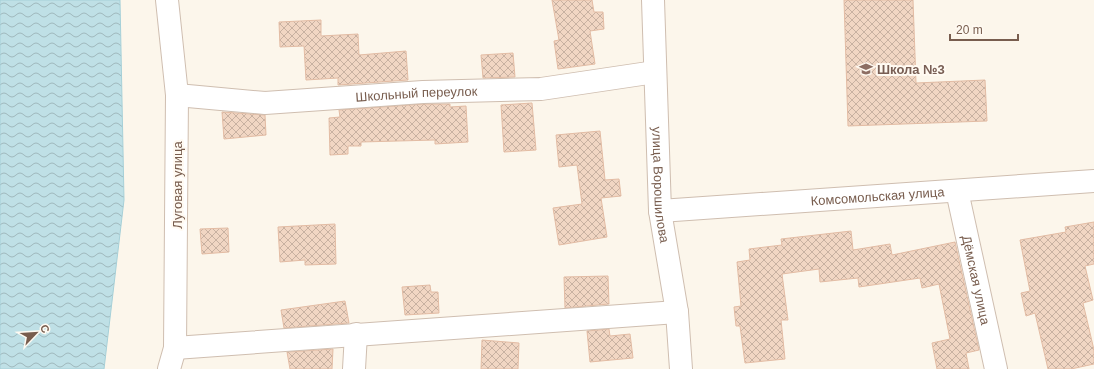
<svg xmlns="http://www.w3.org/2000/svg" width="1094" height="369" viewBox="0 0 1094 369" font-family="Helvetica,sans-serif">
<defs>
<pattern id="water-waves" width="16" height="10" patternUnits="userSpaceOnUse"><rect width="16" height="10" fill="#bfe0e6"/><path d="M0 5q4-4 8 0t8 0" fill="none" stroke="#a0b9bd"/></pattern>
<pattern id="building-cross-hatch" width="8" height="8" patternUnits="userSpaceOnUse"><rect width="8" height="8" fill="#f1d6c3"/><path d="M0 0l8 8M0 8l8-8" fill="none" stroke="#c8b1a1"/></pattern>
</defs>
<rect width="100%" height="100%" fill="#fcf6eb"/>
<path fill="url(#water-waves)" stroke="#a6d0d8" d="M 0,0 L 120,0 L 124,200 L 104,369 L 0,369 Z"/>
<path fill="url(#building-cross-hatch)" stroke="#e3bca4" d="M 552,0 L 592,0 L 594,12 L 603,12 L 604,29 L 590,31 L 595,64 L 558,69 L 554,41 L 559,40 Z
M 844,0 L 913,0 L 916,83 L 985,80 L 987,121 L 848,126 Z
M 321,20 L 321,36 L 358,34 L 359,55 L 406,51 L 408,80 L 338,85 L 338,78 L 306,80 L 304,46 L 280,47 L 279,22 Z
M 513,53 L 515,77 L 483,78 L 481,55 Z
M 532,103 L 536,150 L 504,152 L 501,105 Z
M 424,104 L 450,104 L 450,107 L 466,106 L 468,142 L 435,144 L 435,140 L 361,142 L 361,146 L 348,146 L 348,154 L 330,155 L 329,118 L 340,117 L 339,110 Z
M 222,112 L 265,115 L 266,135 L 224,139 Z
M 600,131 L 605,180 L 619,179 L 621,196 L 601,198 L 607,237 L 559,245 L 553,208 L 582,204 L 577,165 L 559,167 L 556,135 Z
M 1094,222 L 1094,264 L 1085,266 L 1093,300 L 1083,303 L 1094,350 L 1094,364 L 1071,369 L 1048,369 L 1035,313 L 1026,316 L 1021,293 L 1030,291 L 1020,240 L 1066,232 L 1065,227 Z
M 335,224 L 336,264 L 305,265 L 305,260 L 280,262 L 278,227 Z
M 228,228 L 229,252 L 202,254 L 200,229 Z
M 851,231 L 853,250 L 890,244 L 892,255 L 955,242 L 979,350 L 966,353 L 969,369 L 937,369 L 932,343 L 950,339 L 939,284 L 922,288 L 920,278 L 859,287 L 858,278 L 820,282 L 819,269 L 782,274 L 788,320 L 781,320 L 785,359 L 745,363 L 740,326 L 736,326 L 734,307 L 741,306 L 737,262 L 750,260 L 749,249 L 782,245 L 781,239 Z
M 608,276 L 609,304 L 565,308 L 564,277 Z
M 430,285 L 431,292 L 438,292 L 439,313 L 405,315 L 402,287 Z
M 345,301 L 349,323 L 284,328 L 281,310 Z
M 609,329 L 610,336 L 630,334 L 633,358 L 590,362 L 587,331 Z
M 482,340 L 519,343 L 518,369 L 481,369 Z
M 333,349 L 332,369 L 290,369 L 287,352 Z"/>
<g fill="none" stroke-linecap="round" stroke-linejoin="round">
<g stroke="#cfbeb0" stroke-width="24">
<g id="minor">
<path d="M 167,0 L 177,95 L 175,348 L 169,369"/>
<path id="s1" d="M 177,95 L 265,103 L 423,92 L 541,89 L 655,72"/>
<path id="s2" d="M 957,191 L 996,369"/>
<path id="s3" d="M 660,211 L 1094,181"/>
<path d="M 175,348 L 677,312"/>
<path d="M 354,369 L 356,334"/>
</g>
</g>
<g stroke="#cfbeb0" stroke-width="24">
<g id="tertiary">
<path id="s4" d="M 653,0 L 660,211 L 677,312 L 681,369"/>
</g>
</g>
<use href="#minor" stroke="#fff" stroke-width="22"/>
<use href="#tertiary" stroke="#fff" stroke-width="22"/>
</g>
<defs>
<g id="school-bare" transform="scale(1.08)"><path d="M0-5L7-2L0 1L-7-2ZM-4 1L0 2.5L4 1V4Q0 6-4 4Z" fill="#8d6e63" stroke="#fffaf2" stroke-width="2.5" paint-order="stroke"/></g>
</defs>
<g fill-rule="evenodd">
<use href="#school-bare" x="866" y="69"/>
</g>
<g text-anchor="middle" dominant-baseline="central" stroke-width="4" stroke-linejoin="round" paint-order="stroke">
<g font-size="13" font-weight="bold" fill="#785e54" stroke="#fffaf2" text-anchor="start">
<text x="877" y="69">Школа №3</text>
</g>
<g font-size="13" fill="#785d4e" stroke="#fffaf2">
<text stroke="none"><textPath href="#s1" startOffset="240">Школьный переулок</textPath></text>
<text transform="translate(177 185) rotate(-90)">Луговая улица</text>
<text stroke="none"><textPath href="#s4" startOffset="185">улица Ворошилова</textPath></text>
<text stroke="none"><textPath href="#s3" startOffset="218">Комсомольская улица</textPath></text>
<text stroke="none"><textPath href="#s2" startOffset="91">Дёмская улица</textPath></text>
</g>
</g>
<g transform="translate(36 333) rotate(65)" stroke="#fffaf2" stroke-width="3" paint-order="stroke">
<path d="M0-3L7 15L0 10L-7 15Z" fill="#785d4e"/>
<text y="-6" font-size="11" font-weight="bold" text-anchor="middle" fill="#785d4e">С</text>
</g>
<path d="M950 34v6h68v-6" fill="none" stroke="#785d4e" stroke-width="2"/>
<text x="956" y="34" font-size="12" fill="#785d4e" stroke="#fffaf2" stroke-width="3" paint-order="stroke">20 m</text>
</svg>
